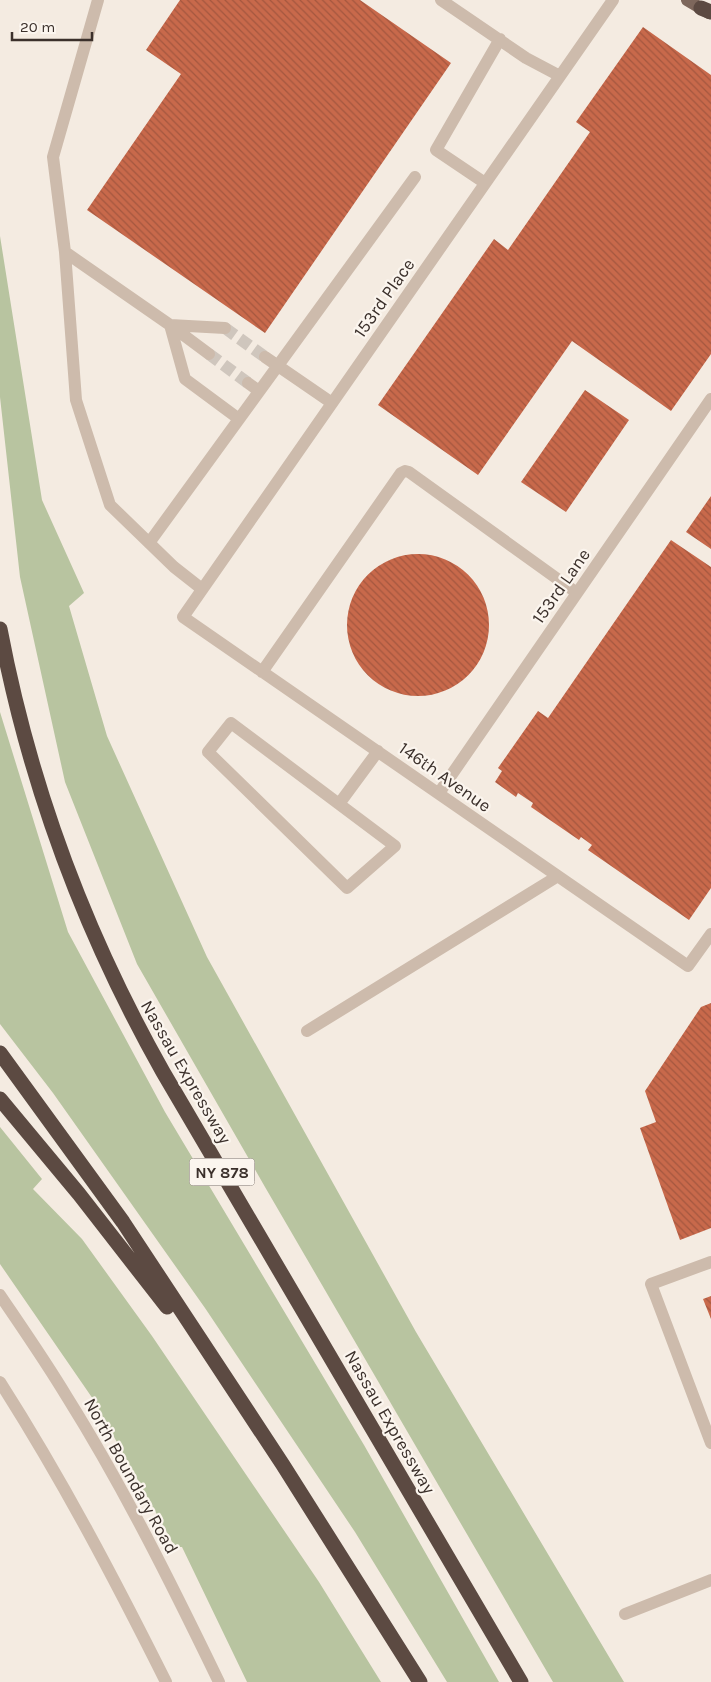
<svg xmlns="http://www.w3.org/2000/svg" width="711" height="1682" viewBox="0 0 711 1682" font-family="Karla,sans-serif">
<defs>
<pattern id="building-back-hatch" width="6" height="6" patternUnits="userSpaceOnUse" patternTransform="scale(1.25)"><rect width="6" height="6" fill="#c8694b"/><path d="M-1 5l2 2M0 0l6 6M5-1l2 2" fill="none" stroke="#a4573f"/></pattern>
</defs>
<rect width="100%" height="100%" fill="#f4ebe1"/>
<path fill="#b8c4a0" d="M 0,236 L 42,500 L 84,593 L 69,606 L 107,736 L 207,957 L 416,1332 L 624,1682 L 553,1682 L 265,1187 L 137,964 L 65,782 L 20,577 L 0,397 Z
M 0,712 L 68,932 L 165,1112 L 364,1445 L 499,1682 L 447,1682 L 355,1532 L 205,1308 L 53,1093 L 0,1024 Z
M 0,1127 L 42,1179 L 33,1189 L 82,1239 L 152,1336 L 319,1582 L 381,1682 L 247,1682 L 182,1547 L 175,1547 L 93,1399 L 0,1264 Z"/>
<path fill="url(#building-back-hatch)" d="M 180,0 L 360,0 L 451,63 L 265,333 L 87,210 L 181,74 L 146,50 Z
M 643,27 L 711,75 L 711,354 L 671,411 L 572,341 L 478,475 L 378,405 L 494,239 L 508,250 L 590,132 L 576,122 Z
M 585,390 L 629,420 L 566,512 L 521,482 Z
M 711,496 L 711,549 L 686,532 Z
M 671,540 L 711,567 L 711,888 L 689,920 L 588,850 L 592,845 L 581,837 L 579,840 L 531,807 L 533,803 L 518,793 L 516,797 L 495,782 L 502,771 L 498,768 L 538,711 L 548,718 Z
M347 625a71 71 0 1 1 142 0a71 71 0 1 1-142 0Z
M 711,1003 L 711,1228 L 680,1240 L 640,1128 L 656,1122 L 645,1091 L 701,1007 Z
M 711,1296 L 711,1319 L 703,1299 Z"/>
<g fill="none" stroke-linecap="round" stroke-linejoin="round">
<path stroke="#cfc6bd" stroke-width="12" stroke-dasharray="12 6" stroke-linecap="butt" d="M 225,328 L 265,357
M 209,354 L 248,383"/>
<path stroke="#cdbbac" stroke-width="12" d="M 98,0 L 53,157 L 65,252 L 76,400 L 110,505 L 174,567 L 202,589
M 441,0 L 526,58 L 560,76
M 613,0 L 183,617 L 688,966 L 711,934
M 485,183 L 436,150 L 500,39
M 65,252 L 170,325 L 225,328
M 170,325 L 185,379 L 239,419
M 170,325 L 209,354
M 265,357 L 332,403
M 248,383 L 259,391
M 149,543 L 415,177
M 262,672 L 401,473 L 405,471 L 409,472 L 577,593
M 231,723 L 395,846 L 347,888 L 208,752 Z
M 439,793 L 711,399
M 339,804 L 378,751
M 307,1031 L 558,876
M 711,1262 L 651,1284 L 711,1443
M 0,1295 C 23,1329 46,1362 67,1397 C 124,1488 172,1585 219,1682
M 0,1382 C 62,1479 115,1580 166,1682
M 625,1614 L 711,1580"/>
<path stroke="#7d675c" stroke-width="12" d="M 687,0 L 709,13"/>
<path stroke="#5c4a42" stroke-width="15" d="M 701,8 L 711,12
M 0,629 C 30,787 84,932 163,1072 L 521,1682
M 0,1053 L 123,1222 L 283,1465 L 420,1682
M 0,1099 L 79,1194 L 167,1307"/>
</g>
<g text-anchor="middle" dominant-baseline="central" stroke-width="4.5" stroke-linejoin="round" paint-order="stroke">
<rect fill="#fbf5ee" stroke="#756b66" stroke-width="1" x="189.5" y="1158.5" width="65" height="27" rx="4"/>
<g font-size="16" font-weight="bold" fill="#3b302b">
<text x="222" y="1172">NY 878</text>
</g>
<g font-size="18" fill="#3b302b" stroke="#fbf5ee">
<text transform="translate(384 298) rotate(-55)">153rd Place</text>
<text transform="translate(561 586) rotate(-55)">153rd Lane</text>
<text transform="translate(445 777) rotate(35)">146th Avenue</text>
<text transform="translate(186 1072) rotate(60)">Nassau Expressway</text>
<text transform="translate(390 1422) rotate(60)">Nassau Expressway</text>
<text transform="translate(131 1476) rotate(61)">North Boundary Road</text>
</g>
</g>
<path d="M12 32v8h80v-8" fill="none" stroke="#3b302b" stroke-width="2.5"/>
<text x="20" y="32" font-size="15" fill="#3b302b" stroke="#fbf5ee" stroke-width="4" paint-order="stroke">20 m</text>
</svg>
